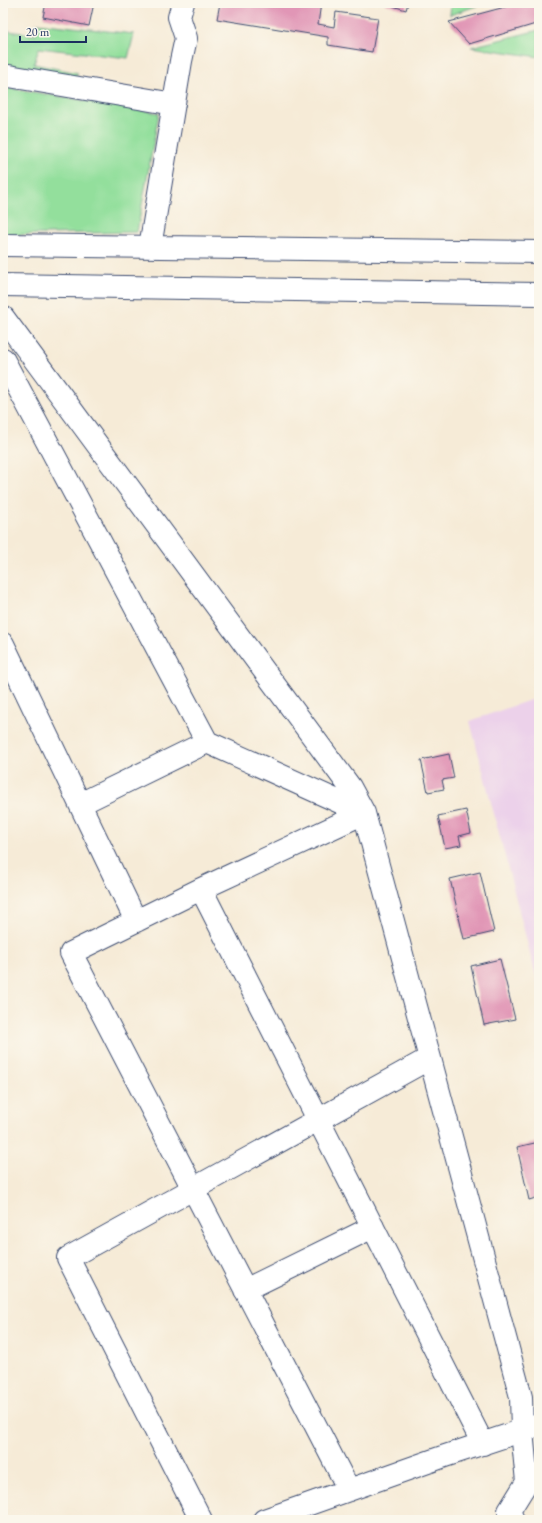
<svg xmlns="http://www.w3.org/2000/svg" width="542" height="1523" viewBox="0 0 542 1523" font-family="'EB Garamond',serif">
<rect width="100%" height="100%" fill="#fbf7ec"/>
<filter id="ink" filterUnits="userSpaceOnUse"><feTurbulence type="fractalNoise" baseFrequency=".025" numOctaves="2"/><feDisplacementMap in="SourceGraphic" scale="8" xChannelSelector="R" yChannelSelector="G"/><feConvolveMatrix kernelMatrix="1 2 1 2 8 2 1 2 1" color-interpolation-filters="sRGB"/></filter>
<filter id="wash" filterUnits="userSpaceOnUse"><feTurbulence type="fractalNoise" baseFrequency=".012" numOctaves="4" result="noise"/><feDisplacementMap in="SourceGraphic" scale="16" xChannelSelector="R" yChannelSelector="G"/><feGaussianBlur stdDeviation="0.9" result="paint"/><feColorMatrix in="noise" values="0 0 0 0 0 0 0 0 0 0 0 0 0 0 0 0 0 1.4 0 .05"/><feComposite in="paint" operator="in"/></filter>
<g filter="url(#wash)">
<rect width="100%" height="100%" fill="#f6ebd7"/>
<path fill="#ecd1ea" d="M 539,697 L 539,988 L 470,721 Z"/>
<path fill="#93df9c" stroke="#57877d" d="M 451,3 L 485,3 L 450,15 Z
M 37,23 L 134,34 L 128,58 L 39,48 L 34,64 L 78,73 L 73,83 L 3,70 L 3,30 L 35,35 Z
M 539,30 L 539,57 L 471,47 Z
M 3,87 L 159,113 L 137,232 L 3,235 Z"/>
<g id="blocks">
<path fill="#e196b6" d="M 46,3 L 94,3 L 89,26 L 43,17 Z
M 220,3 L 321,3 L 318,24 L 334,27 L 336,12 L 378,18 L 372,52 L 328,45 L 328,37 L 217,19 Z
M 386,3 L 408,3 L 406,10 L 386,4 Z
M 520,3 L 539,3 L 539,23 L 469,44 L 449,22 Z
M 449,754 L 454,778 L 442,780 L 444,789 L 428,792 L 421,760 Z
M 466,810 L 471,833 L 459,836 L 461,845 L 445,848 L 438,816 Z
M 480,872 L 494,932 L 464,939 L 450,879 Z
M 500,959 L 515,1019 L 484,1025 L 471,966 Z
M 539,1142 L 539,1197 L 529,1200 L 517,1147 Z"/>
</g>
</g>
<g filter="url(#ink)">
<use href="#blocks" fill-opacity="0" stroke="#3c4b70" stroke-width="1"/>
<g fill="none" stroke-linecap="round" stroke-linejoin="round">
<g stroke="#3c4b70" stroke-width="24">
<path id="minor" d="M 3,75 L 174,104
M 3,245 L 539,252
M 150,247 L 181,61 L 186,38 L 179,17 L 183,3
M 3,285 L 539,294
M 3,317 L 350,787 L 364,813 L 521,1397 L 522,1431 L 527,1482 L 509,1511 L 513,1520
M 3,359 L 207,742 L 364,813
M 3,644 L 136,921
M 80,804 L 207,742
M 201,889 L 483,1444
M 245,1290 L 373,1227
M 349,1490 L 71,953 L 201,889 L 364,813
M 201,1520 L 68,1258 L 430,1058
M 264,1520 L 445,1456 L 539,1425"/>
</g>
<use href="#minor" stroke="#fff" stroke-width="22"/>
</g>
</g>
<rect width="542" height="1523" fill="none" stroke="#fbf7ec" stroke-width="16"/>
<path d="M20 36v6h66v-6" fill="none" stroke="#1b2f5e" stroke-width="2"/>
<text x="26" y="36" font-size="12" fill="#1b2f5e" stroke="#fbf7ec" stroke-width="3" paint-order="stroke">20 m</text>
</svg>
